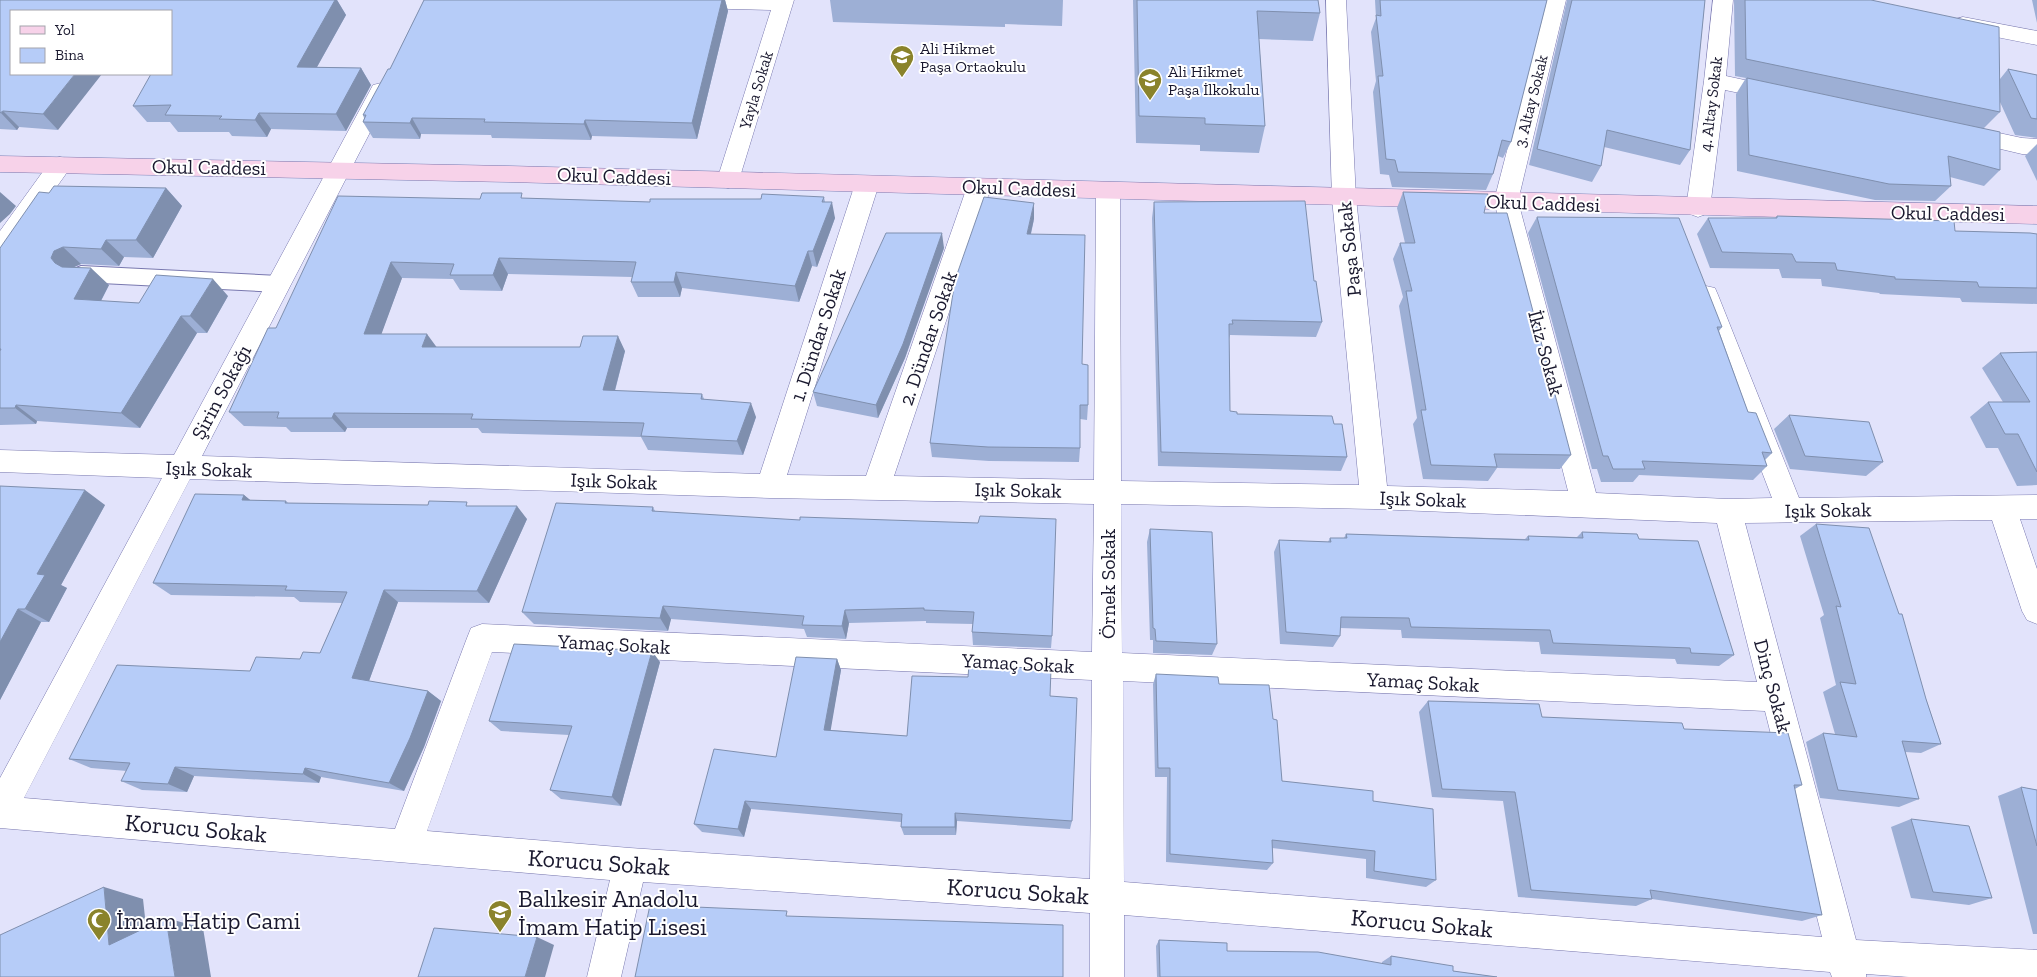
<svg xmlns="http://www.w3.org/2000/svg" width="2037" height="977" viewBox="0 0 2037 977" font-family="'Zilla Slab',serif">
<rect width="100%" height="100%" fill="#e2e3fb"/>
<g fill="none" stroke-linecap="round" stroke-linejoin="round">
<g stroke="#7978af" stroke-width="2">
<path id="lane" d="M 81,266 L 279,276 L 286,279 L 289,284 L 286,289 L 279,292 L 81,282 L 74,279 L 71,274 L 74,269 Z"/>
</g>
<g stroke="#7978af" stroke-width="1">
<path id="street" d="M 680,0 L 794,0 L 739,180 L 736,186 L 728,188 L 720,186 L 717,180 L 771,10 L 689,8 L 682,7 L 679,2 Z
M 1326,0 L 1346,0 L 1356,198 L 1387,486 L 1568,491 L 1494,201 L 1546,0 L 1566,0 L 1518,201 L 1596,493 L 1728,499 L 1772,498 L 1694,295 L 1697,288 L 1706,286 L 1715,288 L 1718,295 L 1799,498 L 2037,495 L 2037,519 L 2020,519 L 2037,569 L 2037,624 L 2027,620 L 2022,611 L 1992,520 L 1745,523 L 1856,940 L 2037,950 L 2037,977 L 1909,977 L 1866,974 L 1866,977 L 1832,977 L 1830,972 L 1124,915 L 1124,977 L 1090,977 L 1090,913 L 643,882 L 621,977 L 587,977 L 610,880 L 0,828 L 0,778 L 162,478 L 0,472 L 0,450 L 174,455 L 373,85 L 381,83 L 389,85 L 392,90 L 202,456 L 760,474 L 855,184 L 859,178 L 867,176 L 875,178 L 879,184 L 787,475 L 866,476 L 967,187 L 971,181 L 979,179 L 987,181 L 991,187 L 894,476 L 1094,480 L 1096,191 L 1100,185 L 1108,183 L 1116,185 L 1120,191 L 1121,481 L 1359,485 L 1332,198 ZM 190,479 L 770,498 L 1094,504 L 1092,652 L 482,624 L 471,628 L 467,638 L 395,829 L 24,798 ZM 1121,504 L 1374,509 L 1717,523 L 1757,682 L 1122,653 ZM 492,652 L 1092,680 L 1090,879 L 630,848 L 427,831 ZM 1123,681 L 1765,711 L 1822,937 L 1124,882 Z
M 1713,0 L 1733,0 L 1726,76 L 1786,89 L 1789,94 L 1786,99 L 1778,101 L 1725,90 L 1710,208 L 1706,214 L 1698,217 L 1690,214 L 1686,208 L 1704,81 Z
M 1963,17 L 2037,31 L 2037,45 L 1956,29 L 1953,24 L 1956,19 Z
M 1962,125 L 2022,138 L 2037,139 L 2037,155 L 2022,154 L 1954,138 L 1951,133 L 1954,128 Z
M 60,157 L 68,159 L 71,165 L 68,171 L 8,255 L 0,258 L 0,231 L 52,159 Z"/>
</g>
<g stroke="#7978af" stroke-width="1">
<path id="secondary" d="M 0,156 L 509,166 L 2037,206 L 2037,224 L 509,182 L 0,172 Z"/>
</g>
<use href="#lane" fill="#fff" fill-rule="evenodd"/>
<use href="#street" fill="#fff" fill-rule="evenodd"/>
<use href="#secondary" fill="#f7d2e9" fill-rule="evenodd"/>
</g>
<path fill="#9dafd5" d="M 0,0 L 337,0 L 346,15 L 317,67 L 361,68 L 371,85 L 346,131 L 271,129 L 267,137 L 232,136 L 229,132 L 178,132 L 170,122 L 147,122 L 133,106 L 171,74 L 171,11 L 11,11 L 58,130 L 19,127 L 17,130 L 0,129 Z
M 424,0 L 725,0 L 728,11 L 697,139 L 592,136 L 591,140 L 492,138 L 491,135 L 421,134 L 420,139 L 373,138 L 363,122 L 364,118 L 363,115 L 390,69 Z
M 830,0 L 1063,0 L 1062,26 L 1005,24 L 1005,27 L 833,22 Z
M 1133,0 L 1318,0 L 1320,13 L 1313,41 L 1259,39 L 1265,126 L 1259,153 L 1200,151 L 1200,145 L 1136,143 Z
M 1375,0 L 1547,0 L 1511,142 L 1503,158 L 1498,156 L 1493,174 L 1486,190 L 1392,187 L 1389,175 L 1380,174 L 1373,92 L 1376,81 L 1371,32 L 1376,18 Z
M 1567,0 L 1705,0 L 1690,150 L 1680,165 L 1604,147 L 1601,166 L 1592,182 L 1529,165 Z
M 1734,0 L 1871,0 L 2000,79 L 2008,69 L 2037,75 L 2037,138 L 2015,135 L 2000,102 L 2000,112 L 1984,128 L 2000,170 L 1984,186 L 1950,177 L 1951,186 L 1935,201 L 1875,200 L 1737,171 L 1736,94 L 1746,78 L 1735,76 Z
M 2032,0 L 2037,0 L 2037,23 Z
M 2037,144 L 2037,181 L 2025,156 Z
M 166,188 L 182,206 L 153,258 L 124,257 L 119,266 L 81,264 L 74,267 L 109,285 L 101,301 L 139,303 L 228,296 L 207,333 L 197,333 L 140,428 L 37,421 L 36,424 L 0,425 L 0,248 L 49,193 Z
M 1403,192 L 1484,213 L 1571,455 L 1560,469 L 1497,468 L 1488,481 L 1423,479 L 1413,424 L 1417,418 L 1399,306 L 1403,297 L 1393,259 L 1400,243 L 1405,243 L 1397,208 Z
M 824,197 L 825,202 L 835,218 L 817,267 L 812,266 L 799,302 L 682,288 L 680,297 L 638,297 L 631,282 L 632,277 L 508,274 L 502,291 L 460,290 L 453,279 L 402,278 L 381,334 L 436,347 L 625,351 L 615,391 L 702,394 L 704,399 L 756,417 L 743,455 L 648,450 L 641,437 L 482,433 L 478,428 L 347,428 L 345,432 L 291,432 L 286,427 L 244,426 L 229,412 L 276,328 L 480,199 L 525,198 L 650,202 Z
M 1154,202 L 1314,281 L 1322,322 L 1316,337 L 1230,335 L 1229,339 L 1230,411 L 1237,414 L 1334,424 L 1347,457 L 1341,471 L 1158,466 L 1152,218 Z
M 1777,216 L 1955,231 L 2037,234 L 2037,304 L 1962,302 L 1960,298 L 1880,294 L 1879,293 L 1822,286 L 1821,279 L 1782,278 L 1779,269 L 1710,268 L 1697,234 L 1708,218 L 1775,218 Z
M 1537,217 L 1722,327 L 1719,331 L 1748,412 L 1772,453 L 1765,460 L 1767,466 L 1753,480 L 1639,475 L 1633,482 L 1601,482 L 1597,469 L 1592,469 L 1528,233 Z
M 1034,219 L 1031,234 L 1088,405 L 1087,420 L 1080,419 L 1080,448 L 1079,462 L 989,461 L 932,457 L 930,443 Z
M 944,248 L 905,358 L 878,418 L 817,406 L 813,392 Z
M 2037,352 L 2037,485 L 2017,486 L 1998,448 L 1986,448 L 1970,417 L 1988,402 L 2003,402 L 1982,368 L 2000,353 Z
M 1789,415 L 1883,462 L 1866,476 L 1790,469 L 1774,429 Z
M 0,486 L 105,505 L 61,585 L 67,588 L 49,622 L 41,622 L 0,700 Z
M 244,495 L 250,500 L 286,501 L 288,503 L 471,506 L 527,519 L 489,603 L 398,602 L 369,681 L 428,691 L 441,701 L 424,747 L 404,791 L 321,777 L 319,783 L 194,776 L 187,792 L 142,790 L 121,781 L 127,771 L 91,768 L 69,759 L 250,671 L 300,659 L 320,653 L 342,603 L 300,602 L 294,597 L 171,595 L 153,583 Z
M 653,507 L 655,511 L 1052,636 L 1051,648 L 973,645 L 972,632 L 973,624 L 926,623 L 926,621 L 849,623 L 846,639 L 807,637 L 804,629 L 671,619 L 668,631 L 534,624 L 522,612 Z
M 1816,524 L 1926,699 L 1941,744 L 1921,753 L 1905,752 L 1919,799 L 1899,807 L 1820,798 L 1806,742 L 1823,733 L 1835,734 L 1823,692 L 1836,685 L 1820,618 L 1824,615 L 1800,536 Z
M 1150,529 L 1217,644 L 1212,655 L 1153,653 L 1153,640 L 1150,640 L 1147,542 Z
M 1582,532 L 1639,539 L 1734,655 L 1719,666 L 1677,664 L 1675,659 L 1541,654 L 1539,642 L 1402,638 L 1401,630 L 1340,628 L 1340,636 L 1333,647 L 1280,644 L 1274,552 L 1279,540 L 1328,542 L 1330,538 L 1344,538 L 1346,534 L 1525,539 L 1528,536 L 1577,537 Z
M 837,659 L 841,670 L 830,730 L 907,736 L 1050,696 L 1072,821 L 1070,829 L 957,821 L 956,835 L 904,835 L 901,827 L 901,822 L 751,809 L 744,837 L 702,832 L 694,824 L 776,757 Z
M 660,662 L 621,806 L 561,799 L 550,790 L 569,735 L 501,731 L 489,721 Z
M 1156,674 L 1219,684 L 1273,719 L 1282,781 L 1373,801 L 1436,880 L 1426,887 L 1366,878 L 1366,859 L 1272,848 L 1273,863 L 1267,870 L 1166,862 L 1167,777 L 1155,777 L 1153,684 Z
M 1428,701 L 1542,717 L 1684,729 L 1802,785 L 1795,789 L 1822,915 L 1802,921 L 1652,899 L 1636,906 L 1518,897 L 1503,801 L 1432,797 L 1419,712 Z
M 2021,787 L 2037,790 L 2037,934 L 2033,934 L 1998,796 Z
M 1911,819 L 1992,898 L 1969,905 L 1911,898 L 1891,827 Z
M 1159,940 L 1227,951 L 1382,964 L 1382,962 L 1391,956 L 1453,971 L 1497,977 L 1157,977 L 1156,946 Z"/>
<path fill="#7f8fae" d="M 335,0 L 337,0 L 346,15 L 308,83 L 297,67 Z
M 722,0 L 725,0 L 728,11 L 697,139 L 692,123 Z
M 361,68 L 371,85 L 346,131 L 336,114 Z
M 75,74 L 102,74 L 58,130 L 43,114 Z
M 3,111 L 19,127 L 17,130 L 1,113 Z
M 259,113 L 271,129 L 267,137 L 255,120 Z
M 412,118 L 421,134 L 420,139 L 410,123 Z
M 585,120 L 592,136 L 591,140 L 584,124 Z
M 166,188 L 182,206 L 153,258 L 136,240 Z
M 0,192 L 16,206 L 10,214 L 0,223 Z
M 832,202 L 835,218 L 817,267 L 813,251 Z
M 1034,203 L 1034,219 L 1027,250 L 1027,234 Z
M 942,233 L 944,248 L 905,358 L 878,418 L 876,405 Z
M 106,240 L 124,257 L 119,266 L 101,249 Z
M 63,247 L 81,264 L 72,268 L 69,275 L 55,263 L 51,258 L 54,251 Z
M 808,251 L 812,266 L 799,302 L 795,286 Z
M 499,258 L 508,274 L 502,291 L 493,275 Z
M 391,262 L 402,278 L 376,349 L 364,334 Z
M 91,268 L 109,285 L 93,316 L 74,299 Z
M 676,272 L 682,288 L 680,297 L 674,282 Z
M 213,279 L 228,296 L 207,333 L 190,316 Z
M 181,316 L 197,333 L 140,428 L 121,413 Z
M 427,334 L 438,349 L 422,347 Z
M 618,336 L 625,351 L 611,405 L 603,390 Z
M 751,403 L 756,417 L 743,455 L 737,441 Z
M 16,405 L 37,421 L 36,424 L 15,408 Z
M 334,413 L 347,428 L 345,432 L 332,418 Z
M 85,490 L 105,505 L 61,585 L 67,588 L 49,622 L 25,609 L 37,574 Z
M 244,495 L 260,508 L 242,500 Z
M 517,506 L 527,519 L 489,603 L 477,591 Z
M 384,590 L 398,602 L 366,689 L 352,678 Z
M 663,606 L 671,619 L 668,631 L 660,618 Z
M 18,609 L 41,622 L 0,700 L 0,642 Z
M 845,610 L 849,623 L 846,639 L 842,626 Z
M 652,651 L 660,662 L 621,806 L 612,797 Z
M 837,659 L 841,670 L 829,740 L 824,730 Z
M 428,691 L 441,701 L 424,747 L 404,791 L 389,783 Z
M 175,767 L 194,776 L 187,792 L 168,784 Z
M 305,768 L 321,777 L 319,783 L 303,774 Z
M 745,801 L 751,809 L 744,837 L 738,829 Z
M 955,813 L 957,821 L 956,835 L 955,827 Z
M 104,887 L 143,899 L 149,954 L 109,945 Z
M 166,918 L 203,928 L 211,977 L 175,977 Z
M 537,937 L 554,945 L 545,977 L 525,977 Z"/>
<path fill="#b6ccf8" stroke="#7f8fae" d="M 0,0 L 335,0 L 297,67 L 361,68 L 336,114 L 259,113 L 255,120 L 219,119 L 222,116 L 165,115 L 171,105 L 133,106 L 151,74 L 171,74 L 171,11 L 11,11 L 11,74 L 75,74 L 43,114 L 3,111 L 0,113 Z
M 424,0 L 722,0 L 692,123 L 585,120 L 584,124 L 484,122 L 485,119 L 412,118 L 410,123 L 363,122 L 366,115 L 363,115 L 388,69 L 390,69 Z
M 1137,0 L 1318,0 L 1320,13 L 1257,11 L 1265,126 L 1205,124 L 1205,118 L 1139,116 Z
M 1380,0 L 1547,0 L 1511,142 L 1502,140 L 1493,174 L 1398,172 L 1395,160 L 1386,159 L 1378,76 L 1383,76 L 1376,15 L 1381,16 Z
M 1572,0 L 1705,0 L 1690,150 L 1607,130 L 1601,166 L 1537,149 Z
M 1745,0 L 1871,0 L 1999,27 L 2000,112 L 1746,59 Z
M 2008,69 L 2037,75 L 2037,119 L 2031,118 Z
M 1747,78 L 2000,132 L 2000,170 L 1948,156 L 1951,186 L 1889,184 L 1749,155 Z
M 54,186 L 166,188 L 136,240 L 106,240 L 101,249 L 63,247 L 54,251 L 51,258 L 55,263 L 62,267 L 91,268 L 74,299 L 139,303 L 156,275 L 213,279 L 190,316 L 181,316 L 121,413 L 16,405 L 15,408 L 0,408 L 0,351 L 1,349 L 0,349 L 0,248 L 39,192 L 49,193 Z
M 1403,192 L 1488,194 L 1484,213 L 1507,213 L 1571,455 L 1494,454 L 1497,467 L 1431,465 L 1421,410 L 1426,410 L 1406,291 L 1412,291 L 1400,243 L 1415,243 Z
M 482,193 L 522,193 L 521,198 L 650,202 L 650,199 L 761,199 L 762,194 L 824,197 L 822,202 L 832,202 L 813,251 L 808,251 L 795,286 L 676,272 L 674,282 L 631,282 L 636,262 L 499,258 L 493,275 L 450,275 L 454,264 L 391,262 L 364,334 L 427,334 L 422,347 L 580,347 L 583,336 L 618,336 L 603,390 L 702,394 L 701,399 L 751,403 L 737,441 L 641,436 L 644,423 L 471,419 L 473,414 L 334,413 L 332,418 L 277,418 L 279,412 L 229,412 L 268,328 L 276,328 L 338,196 L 480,199 Z
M 984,197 L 1034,203 L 1027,234 L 1085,235 L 1082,364 L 1088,365 L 1088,405 L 1080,405 L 1080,448 L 988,447 L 930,443 L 955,280 Z
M 1305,201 L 1314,281 L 1316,281 L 1322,322 L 1232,320 L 1233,324 L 1229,324 L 1230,411 L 1237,412 L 1237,414 L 1332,416 L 1334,424 L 1342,424 L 1347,457 L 1161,452 L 1154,202 Z
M 1777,216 L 1954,221 L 1955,231 L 2030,233 L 2037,234 L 2037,288 L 1979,287 L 1977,282 L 1895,279 L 1895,277 L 1837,270 L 1835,263 L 1796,262 L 1792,254 L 1722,252 L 1708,218 L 1777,218 Z
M 1537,217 L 1679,218 L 1722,327 L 1717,327 L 1748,412 L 1756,413 L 1772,453 L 1762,452 L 1767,466 L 1642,461 L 1645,469 L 1613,469 L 1608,456 L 1603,456 Z
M 886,233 L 942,233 L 903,344 L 876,405 L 813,392 Z
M 2037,352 L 2037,472 L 2018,434 L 2005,434 L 1988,402 L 2030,402 L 2000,353 Z
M 1789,415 L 1869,422 L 1883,462 L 1805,456 Z
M 0,486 L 85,490 L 37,574 L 45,575 L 25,609 L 18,609 L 0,642 Z
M 195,494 L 244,495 L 242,500 L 286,501 L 285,503 L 428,505 L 429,501 L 467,502 L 466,506 L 517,506 L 477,591 L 384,590 L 352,678 L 428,691 L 410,738 L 389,783 L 305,768 L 303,774 L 175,767 L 168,784 L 121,781 L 130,763 L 69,759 L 117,665 L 250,671 L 256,657 L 300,659 L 303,652 L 320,653 L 347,592 L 285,590 L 287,586 L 153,583 Z
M 556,503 L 653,507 L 652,511 L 800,520 L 800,517 L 978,523 L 980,516 L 1056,519 L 1052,636 L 972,632 L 974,612 L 924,610 L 924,608 L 845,610 L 842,626 L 802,625 L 804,616 L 663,606 L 660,618 L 522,612 Z
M 1816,524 L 1869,528 L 1899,614 L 1902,614 L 1926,699 L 1941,744 L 1902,741 L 1919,799 L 1838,790 L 1823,733 L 1857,737 L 1840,682 L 1856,684 L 1836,606 L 1841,607 Z
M 1150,529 L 1212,532 L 1217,644 L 1156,641 L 1155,629 L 1153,628 Z
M 1582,532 L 1637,534 L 1639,539 L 1698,541 L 1734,655 L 1691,653 L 1690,648 L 1553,643 L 1550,630 L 1411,627 L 1409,618 L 1341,617 L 1340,636 L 1286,632 L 1279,540 L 1331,542 L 1330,538 L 1347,538 L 1346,534 L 1529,540 L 1528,536 L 1583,538 Z
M 514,644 L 652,651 L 612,797 L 550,790 L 572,726 L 489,721 Z
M 796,657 L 837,659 L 824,730 L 907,736 L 912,676 L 968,677 L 969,665 L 1051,669 L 1050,696 L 1077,698 L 1072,821 L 955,813 L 955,827 L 901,827 L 902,814 L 745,801 L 738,829 L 694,824 L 714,749 L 776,757 Z
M 1156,674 L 1218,677 L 1219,684 L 1269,685 L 1273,719 L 1277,720 L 1282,781 L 1373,791 L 1373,801 L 1433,809 L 1436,880 L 1374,871 L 1375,851 L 1272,840 L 1273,863 L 1170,854 L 1170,768 L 1158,768 Z
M 1428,701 L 1539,704 L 1542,717 L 1682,723 L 1684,729 L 1788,733 L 1802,785 L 1794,785 L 1822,915 L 1650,890 L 1652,899 L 1531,890 L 1515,792 L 1442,789 Z
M 2021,787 L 2037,790 L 2037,846 Z
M 1911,819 L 1969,826 L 1992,898 L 1933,892 Z
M 104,887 L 109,945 L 166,918 L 175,977 L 0,977 L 0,935 Z
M 650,905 L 787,911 L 786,916 L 1063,925 L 1063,977 L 635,977 Z
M 434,928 L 537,937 L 525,977 L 418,977 Z
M 1159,940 L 1227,943 L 1227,951 L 1318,952 L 1391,965 L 1391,956 L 1453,966 L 1453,971 L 1497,977 L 1160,977 Z"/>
<defs>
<g id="school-pin" transform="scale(1.25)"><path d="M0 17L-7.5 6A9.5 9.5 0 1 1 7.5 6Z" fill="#8a832b" stroke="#fff"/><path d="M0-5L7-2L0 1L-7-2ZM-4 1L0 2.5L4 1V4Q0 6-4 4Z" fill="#fff"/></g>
<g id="mosque-pin" transform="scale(1.25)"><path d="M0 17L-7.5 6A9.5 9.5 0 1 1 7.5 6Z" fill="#8a832b" stroke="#fff"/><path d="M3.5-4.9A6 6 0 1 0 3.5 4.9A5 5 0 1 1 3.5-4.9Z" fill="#fff"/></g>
</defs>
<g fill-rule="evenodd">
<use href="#school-pin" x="902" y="57"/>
<use href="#school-pin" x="1150" y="80"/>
<use href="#school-pin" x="500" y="912"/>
<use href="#mosque-pin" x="99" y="920"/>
</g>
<g text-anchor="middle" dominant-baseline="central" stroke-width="4" stroke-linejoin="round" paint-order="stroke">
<g font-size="16" fill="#19182e" stroke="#fff" text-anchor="start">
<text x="920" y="48">Ali Hikmet<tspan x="920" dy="18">Paşa Ortaokulu</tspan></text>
<text x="1168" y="71">Ali Hikmet<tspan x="1168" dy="18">Paşa İlkokulu</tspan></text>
</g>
<g font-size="16" fill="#19182e" stroke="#fff">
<text transform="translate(756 90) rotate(-73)">Yayla Sokak</text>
<text transform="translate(1531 101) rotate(-76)">3. Altay Sokak</text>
<text transform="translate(1711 104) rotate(-83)">4. Altay Sokak</text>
</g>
<g font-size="20" fill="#19182e" stroke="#fff">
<text transform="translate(209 167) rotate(1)">Okul Caddesi</text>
<text transform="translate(614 176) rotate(2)">Okul Caddesi</text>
<text transform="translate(1019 188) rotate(2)">Okul Caddesi</text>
<text transform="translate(1543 203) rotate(2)">Okul Caddesi</text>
<text transform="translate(1948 213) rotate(1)">Okul Caddesi</text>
<text transform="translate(1349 249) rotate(-96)">Paşa Sokak</text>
<text transform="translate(818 335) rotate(-72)">1. Dündar Sokak</text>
<text transform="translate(928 338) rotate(-71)">2. Dündar Sokak</text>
<text transform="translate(1546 353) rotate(75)">İkiz Sokak</text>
<text transform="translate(221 392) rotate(-62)">Şirin Sokağı</text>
<text transform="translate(209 469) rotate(2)">Işık Sokak</text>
<text transform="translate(614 481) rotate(2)">Işık Sokak</text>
<text transform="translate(1018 490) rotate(1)">Işık Sokak</text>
<text transform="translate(1423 499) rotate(2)">Işık Sokak</text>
<text transform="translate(1828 510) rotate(-1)">Işık Sokak</text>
<text transform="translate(1108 584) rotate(-90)">Örnek Sokak</text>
<text transform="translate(614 644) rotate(3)">Yamaç Sokak</text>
<text transform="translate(1018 663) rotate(3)">Yamaç Sokak</text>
<text transform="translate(1423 682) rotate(3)">Yamaç Sokak</text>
<text transform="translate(1773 686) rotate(75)">Dinç Sokak</text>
</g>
<g font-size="24" fill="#19182e" stroke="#fff">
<text transform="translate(196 828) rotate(5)">Korucu Sokak</text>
<text transform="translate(599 862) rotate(4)">Korucu Sokak</text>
<text transform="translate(1018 891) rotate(4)">Korucu Sokak</text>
<text transform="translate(1422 923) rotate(5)">Korucu Sokak</text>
</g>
<g font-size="24" fill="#19182e" stroke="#fff" text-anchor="start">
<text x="518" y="898">Balıkesir Anadolu<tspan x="518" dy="28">İmam Hatip Lisesi</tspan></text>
<text x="116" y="920">İmam Hatip Cami</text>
</g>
</g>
<rect x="10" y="10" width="162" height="65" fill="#ffffff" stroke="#a3a3ab"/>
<rect x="20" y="26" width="25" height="8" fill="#f7d2e9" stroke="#a3a3ab"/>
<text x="55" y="35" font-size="15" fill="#19182e">Yol</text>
<rect x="20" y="48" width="25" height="15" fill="#b6ccf8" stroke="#a3a3ab"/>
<text x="55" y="60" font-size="15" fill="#19182e">Bina</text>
</svg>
